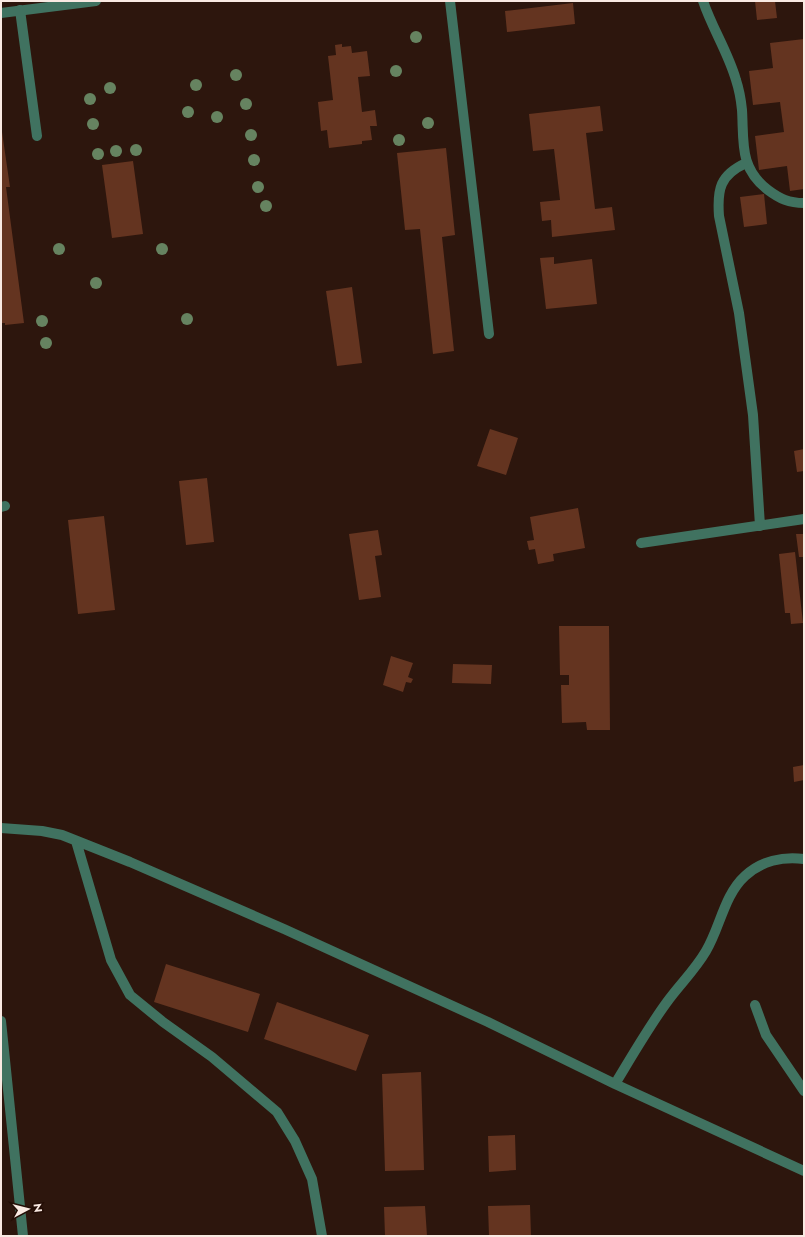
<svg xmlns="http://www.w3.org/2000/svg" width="805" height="1237" viewBox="0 0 805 1237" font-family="Jost,sans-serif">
<rect width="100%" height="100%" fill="#2d160d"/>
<path fill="#643420" d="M 755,1 L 775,1 L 777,18 L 757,20 Z
M 573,3 L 575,24 L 507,32 L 505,11 Z
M 804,39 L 804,189 L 790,191 L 787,166 L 759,170 L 755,136 L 784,132 L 780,102 L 753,105 L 749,71 L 773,68 L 770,43 Z
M 342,44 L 342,47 L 351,46 L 352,53 L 367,51 L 370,76 L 358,77 L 362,112 L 375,110 L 377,126 L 370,126 L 372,140 L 362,141 L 362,144 L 329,148 L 327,130 L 321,131 L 318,102 L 333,100 L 328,56 L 336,55 L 335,45 Z
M 600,106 L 603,131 L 586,133 L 595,209 L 612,207 L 615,230 L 552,237 L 551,220 L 542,221 L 540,202 L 560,200 L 554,149 L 533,151 L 529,114 Z
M 1,125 L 10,187 L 6,187 L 24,323 L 5,325 L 5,323 L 1,323 Z
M 446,148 L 455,235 L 442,237 L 454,351 L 433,354 L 420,229 L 405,230 L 397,153 Z
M 133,161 L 143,234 L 112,238 L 102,165 Z
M 764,194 L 767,224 L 744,227 L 740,197 Z
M 554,257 L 554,264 L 592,259 L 597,304 L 546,309 L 540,258 Z
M 352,287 L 362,363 L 337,366 L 326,291 Z
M 490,429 L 518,438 L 506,475 L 477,466 Z
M 804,449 L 804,471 L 797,472 L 794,451 Z
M 207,478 L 214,542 L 186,545 L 179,481 Z
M 578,508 L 585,548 L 553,554 L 554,561 L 538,564 L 535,549 L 529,550 L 527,541 L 534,540 L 530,517 Z
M 104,516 L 115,610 L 78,614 L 68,520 Z
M 378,530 L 382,555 L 375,556 L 381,597 L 359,600 L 349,534 Z
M 796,534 L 804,534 L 804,557 L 799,557 Z
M 795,552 L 803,623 L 791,624 L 790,613 L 785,613 L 779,554 Z
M 559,626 L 609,626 L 610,730 L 587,730 L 586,722 L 562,723 L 561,685 L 569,685 L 569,675 L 560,675 Z
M 391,656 L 413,663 L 408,677 L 413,679 L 411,683 L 406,682 L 403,692 L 383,685 Z
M 453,664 L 492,665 L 491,684 L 452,683 Z
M 804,765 L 804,780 L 794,782 L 793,767 Z
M 166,964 L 260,994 L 248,1032 L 154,1002 Z
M 277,1002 L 369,1035 L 356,1071 L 264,1039 Z
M 421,1072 L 424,1170 L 385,1171 L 382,1074 Z
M 515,1135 L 516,1170 L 489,1172 L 488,1136 Z
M 530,1205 L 531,1236 L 489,1236 L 488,1206 Z
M 425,1206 L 427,1236 L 385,1236 L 384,1207 Z"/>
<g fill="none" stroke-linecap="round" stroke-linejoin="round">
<path stroke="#407260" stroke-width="10" d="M 450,1 L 489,334
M 703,1 C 712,28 728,52 736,80 C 739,89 741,100 742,110 C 744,142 739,168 768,190 C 780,199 789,203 804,203
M 20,10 L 37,136
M 1,13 L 96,1
M 746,163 C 720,175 717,189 719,216 L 739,313 L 753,415 L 760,526
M 1,507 L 5,506
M 641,543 L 804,519
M 1,828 L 42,831 L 62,835 L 130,862 L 284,929 L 488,1022 L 615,1084 L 804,1171
M 76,841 L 111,960 L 130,995 L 163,1022 L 212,1057 L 277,1112 L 295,1141 L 312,1179 L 322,1236
M 755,1005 L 766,1035 L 804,1091
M 1,1021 L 23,1236
M 615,1084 C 632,1056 648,1028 667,1002 C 680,984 695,970 706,951 C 720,928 724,895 745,876 C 761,861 783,856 804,859"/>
</g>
<g fill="#668360">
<circle cx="416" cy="37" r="6"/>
<circle cx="396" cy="71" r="6"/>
<circle cx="236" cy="75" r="6"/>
<circle cx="196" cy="85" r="6"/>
<circle cx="110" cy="88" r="6"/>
<circle cx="90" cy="99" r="6"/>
<circle cx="246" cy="104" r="6"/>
<circle cx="188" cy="112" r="6"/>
<circle cx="217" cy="117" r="6"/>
<circle cx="428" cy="123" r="6"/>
<circle cx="93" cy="124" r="6"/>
<circle cx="251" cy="135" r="6"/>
<circle cx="399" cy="140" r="6"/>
<circle cx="136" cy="150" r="6"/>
<circle cx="116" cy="151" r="6"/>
<circle cx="98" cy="154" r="6"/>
<circle cx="254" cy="160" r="6"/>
<circle cx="258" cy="187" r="6"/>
<circle cx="266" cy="206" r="6"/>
<circle cx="59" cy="249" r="6"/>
<circle cx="162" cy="249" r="6"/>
<circle cx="96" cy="283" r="6"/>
<circle cx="187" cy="319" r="6"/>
<circle cx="42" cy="321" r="6"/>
<circle cx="46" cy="343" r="6"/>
</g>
<rect width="805" height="1237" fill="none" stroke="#f9e9e2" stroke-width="4"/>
<g transform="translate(28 1209) rotate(83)" stroke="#230d05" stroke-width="3" paint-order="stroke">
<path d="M0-3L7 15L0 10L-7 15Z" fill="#f9e9e2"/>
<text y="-6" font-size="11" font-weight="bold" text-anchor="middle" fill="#f9e9e2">N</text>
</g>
</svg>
